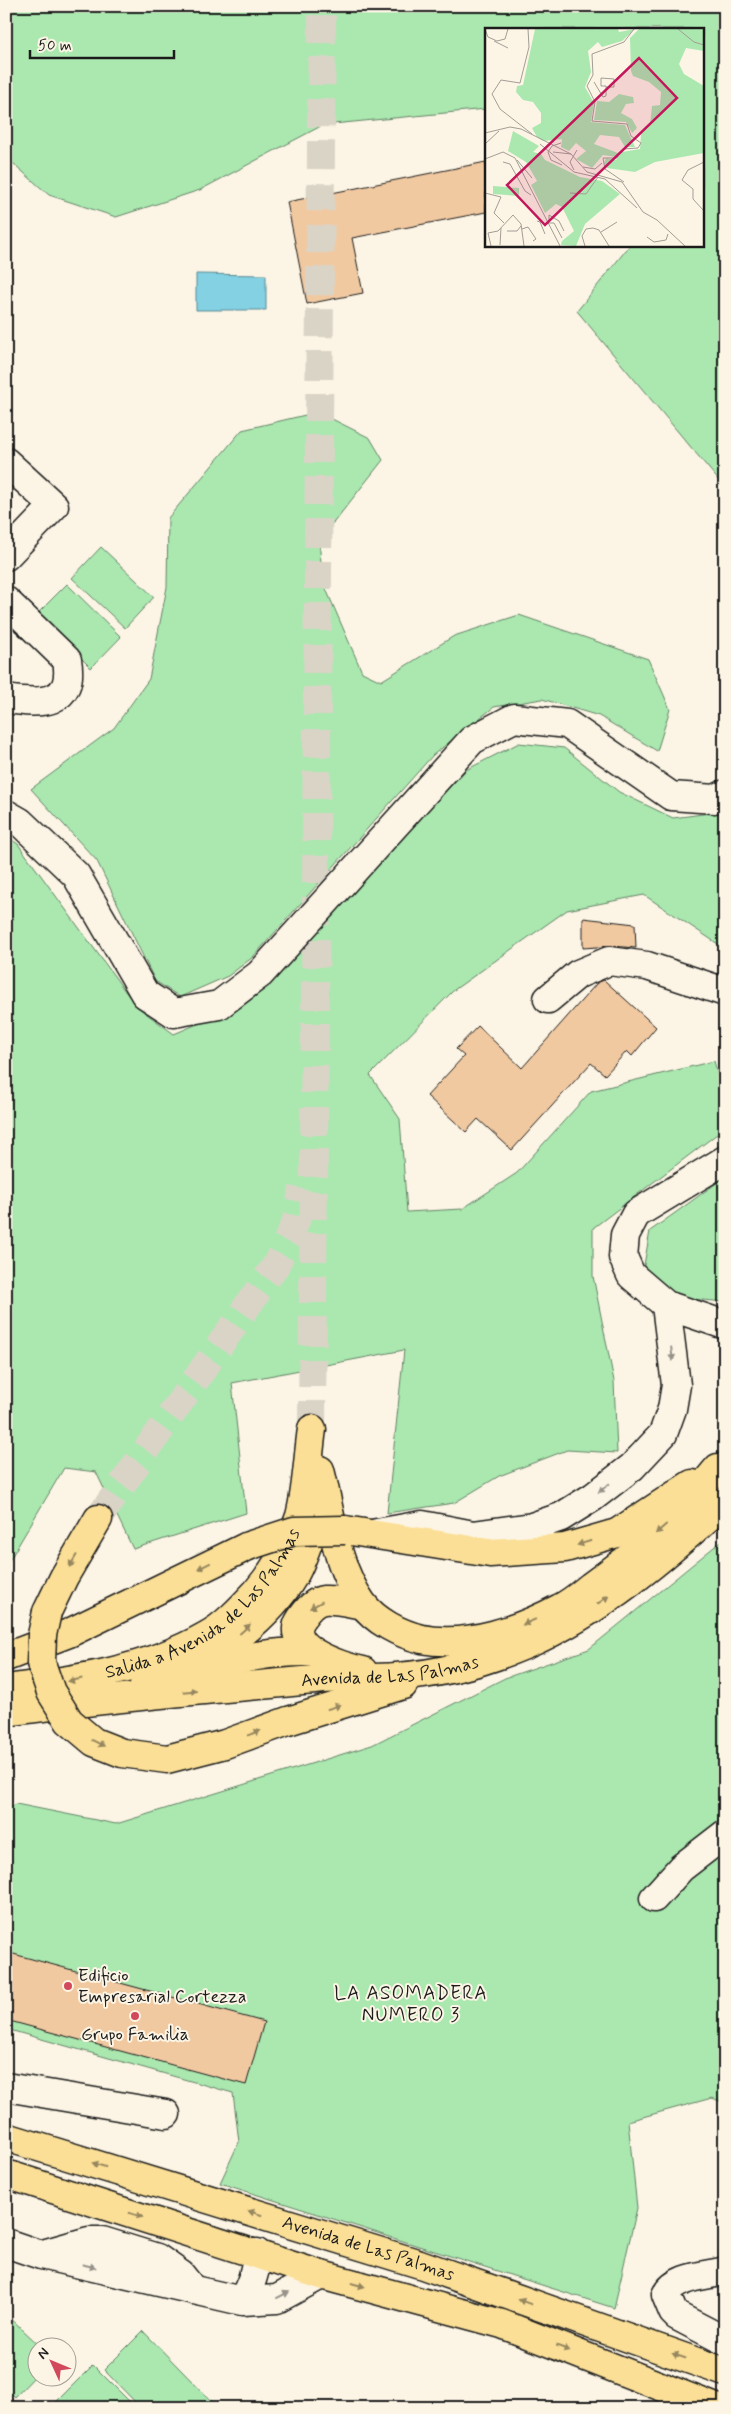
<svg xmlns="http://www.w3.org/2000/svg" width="731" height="2414" viewBox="0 0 731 2414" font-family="Mynerve,sans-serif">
<rect width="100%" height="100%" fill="#fcf5e5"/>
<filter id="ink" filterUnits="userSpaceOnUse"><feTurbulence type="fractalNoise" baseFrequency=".02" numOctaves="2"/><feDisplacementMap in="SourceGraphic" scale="10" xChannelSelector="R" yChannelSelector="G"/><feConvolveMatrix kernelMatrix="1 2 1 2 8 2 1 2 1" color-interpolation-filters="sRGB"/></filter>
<g filter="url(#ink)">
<path fill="#aae8af" stroke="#638266" d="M 6,6 L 725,6 L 725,488 L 577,311 L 630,245 L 702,245 L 702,29 L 486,29 L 486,109 L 323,125 L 200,190 L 116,217 L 49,195 L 6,157 Z
M 318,412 L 370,438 L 383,460 L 319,541 L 323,582 L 362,672 L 381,681 L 454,636 L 519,615 L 648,659 L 670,709 L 657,751 L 599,716 L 542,699 L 494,707 L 433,755 L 253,957 L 228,976 L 180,997 L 155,981 L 97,861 L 31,789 L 114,728 L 149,679 L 167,587 L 168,518 L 242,430 Z
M 101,547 L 154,597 L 125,628 L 72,578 Z
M 67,584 L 121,637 L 91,668 L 37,614 Z
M 519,743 L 564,748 L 619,792 L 673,818 L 725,811 L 725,942 L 721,946 L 644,895 L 567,910 L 454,990 L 370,1075 L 400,1119 L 407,1212 L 462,1209 L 517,1173 L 591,1091 L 714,1061 L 725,1099 L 725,1128 L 593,1228 L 593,1276 L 614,1381 L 617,1453 L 567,1450 L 499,1476 L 454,1503 L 387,1513 L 404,1350 L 232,1383 L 246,1513 L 133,1549 L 96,1472 L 64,1468 L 6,1566 L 6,836 L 18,844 L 136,1006 L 174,1034 L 242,1005 L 466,770 Z
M 725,1177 L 725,1302 L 681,1298 L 643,1271 L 650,1231 Z
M 725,1538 L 725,2103 L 712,2098 L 628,2121 L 637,2208 L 614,2308 L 220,2183 L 239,2142 L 233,2093 L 6,2029 L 6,1811 L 16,1804 L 116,1824 L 372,1745 L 505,1678 L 589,1649 Z
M 6,2314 L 40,2346 L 38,2346 L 37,2374 L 15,2397 L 6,2388 Z
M 143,2331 L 215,2405 L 213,2408 L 141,2408 L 104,2370 Z
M 93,2365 L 136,2408 L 60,2408 L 55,2403 Z"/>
<path fill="#83d1e2" stroke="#5a8993" d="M 196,274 L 266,275 L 266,310 L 196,310 Z"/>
<path fill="#f1c9a1" stroke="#1c1c1c" d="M 486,162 L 486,212 L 352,238 L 363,293 L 307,304 L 287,202 Z
M 583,918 L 635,924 L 636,948 L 611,946 L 583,948 Z
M 604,980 L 656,1027 L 632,1056 L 627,1051 L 605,1075 L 591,1063 L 512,1150 L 478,1119 L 466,1132 L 427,1096 L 464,1056 L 456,1049 L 478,1026 L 522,1068 L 597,983 Z
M 6,1952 L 264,2022 L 246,2085 L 6,2020 Z"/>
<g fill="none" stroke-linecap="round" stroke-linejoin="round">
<path stroke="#dad4c7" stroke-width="28" stroke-dasharray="28 14" stroke-linecap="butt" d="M 312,1429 L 322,6
M 98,1519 L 276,1265 L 296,1221 L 303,1189"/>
<g stroke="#1c1c1c" stroke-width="31">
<path id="minor" d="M 6,462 L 54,506 L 6,556
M 6,601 L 67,660 C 75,706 40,704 6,699
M 6,814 L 20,822 L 76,875 L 145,994 L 174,1013 L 219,1005 L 260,974 L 472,740 L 514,718 L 567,724 L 671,796 L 715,799 L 725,794
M 548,999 L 578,974 L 609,961 L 647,966 L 722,991
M 725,1160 L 636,1214 L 625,1235 L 623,1257 L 631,1275 L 666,1305 L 725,1325
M 377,1533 L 422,1525 L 473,1535 L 532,1527 L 561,1517 L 593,1497 L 632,1467 L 663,1434 L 672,1409 L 676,1385 L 666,1305
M 654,1898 L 681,1868 L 725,1834
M 6,2087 L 166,2114
M 6,2243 L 41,2255 L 242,2301 L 277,2299 L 321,2275
M 43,2254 L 89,2241 L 102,2241 L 157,2258 L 181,2275 L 193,2290
M 725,2271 C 706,2276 675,2276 666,2295 L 673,2312 L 677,2316 L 725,2341
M 242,2301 C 251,2285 256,2272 257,2253"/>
</g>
<g stroke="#1c1c1c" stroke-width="31">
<g id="major">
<path d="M 320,1470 C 332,1516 334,1563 362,1603 C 375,1621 400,1634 422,1639 C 467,1648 521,1629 560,1608 C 571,1603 581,1594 591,1586 C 620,1565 650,1542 676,1517 C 691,1502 704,1484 718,1468"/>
<path d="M 345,1530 L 490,1553 L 565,1548 L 617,1533 L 692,1484"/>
<path d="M 47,1612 L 64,1577 L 98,1519"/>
<path d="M 6,1657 L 69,1633 L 248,1546"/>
<path d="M 204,1668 C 242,1658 272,1651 312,1652"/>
<path d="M 363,1671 C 343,1667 277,1647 303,1616 C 308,1609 315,1601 324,1600 C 336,1599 351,1603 363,1605"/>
<path d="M 144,1685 C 155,1681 166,1679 177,1674 C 218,1657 270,1616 293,1577 C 301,1564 306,1548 311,1534"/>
<path id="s1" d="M 6,1689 C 75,1680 145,1671 206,1636 C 225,1626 243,1606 257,1591 C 276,1568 291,1544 300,1516 C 307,1490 308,1456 312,1429"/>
<path id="s2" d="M 6,1712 C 109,1698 212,1689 315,1680 C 342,1677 369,1679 396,1677 C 440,1674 487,1661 527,1644 C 601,1612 666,1556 725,1502"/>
<path d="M 288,1721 L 403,1685"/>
<path id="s3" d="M 6,2137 L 420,2264 L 725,2372"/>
<path d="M 6,2174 L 321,2275 L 502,2324 L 716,2408"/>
</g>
</g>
<use href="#minor" stroke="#fcf5e5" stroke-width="28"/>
<use href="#major" stroke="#fbdf96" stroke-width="28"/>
<g stroke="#1c1c1c" stroke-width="31" stroke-linecap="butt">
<path id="major-bridge" d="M 248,1546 L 294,1531 L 345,1530
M 47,1612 L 42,1635 L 41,1663 L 51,1692 L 69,1721 L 94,1742 L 122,1753 L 167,1759 L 225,1744 L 288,1721"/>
</g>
<use href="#major-bridge" stroke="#fbdf96" stroke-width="28"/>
</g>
<defs><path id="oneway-solid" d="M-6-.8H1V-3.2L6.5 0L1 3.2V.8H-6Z" transform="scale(1.25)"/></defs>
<g fill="#97938b">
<use href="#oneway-solid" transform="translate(672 1354) rotate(83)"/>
<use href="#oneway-solid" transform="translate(604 1488) rotate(142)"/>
<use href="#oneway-solid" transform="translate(89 2266) rotate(14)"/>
<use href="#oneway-solid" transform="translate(283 2295) rotate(-27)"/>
</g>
<g fill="#97875f">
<use href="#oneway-solid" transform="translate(661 1529) rotate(139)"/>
<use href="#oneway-solid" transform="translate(584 1543) rotate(163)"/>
<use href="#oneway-solid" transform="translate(73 1561) rotate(121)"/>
<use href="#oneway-solid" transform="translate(204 1566) rotate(154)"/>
<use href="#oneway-solid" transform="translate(603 1600) rotate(-35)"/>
<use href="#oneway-solid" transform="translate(316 1605) rotate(151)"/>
<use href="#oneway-solid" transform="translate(529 1622) rotate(157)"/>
<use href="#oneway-solid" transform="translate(245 1629) rotate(-42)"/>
<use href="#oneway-solid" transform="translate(75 1680) rotate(169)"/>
<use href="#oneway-solid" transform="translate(190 1691) rotate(-5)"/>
<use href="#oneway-solid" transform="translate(334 1707) rotate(-17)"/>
<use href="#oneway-solid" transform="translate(254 1733) rotate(-20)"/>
<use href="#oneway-solid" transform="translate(98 1743) rotate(26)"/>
<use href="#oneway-solid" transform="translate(99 2165) rotate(-163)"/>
<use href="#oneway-solid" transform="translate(255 2213) rotate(-163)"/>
<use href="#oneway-solid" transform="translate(136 2215) rotate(18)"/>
<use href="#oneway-solid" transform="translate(358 2285) rotate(15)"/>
<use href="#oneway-solid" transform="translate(525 2302) rotate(-160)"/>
<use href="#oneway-solid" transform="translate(563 2348) rotate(21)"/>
<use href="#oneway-solid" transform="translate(679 2356) rotate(-161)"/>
</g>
</g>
<g fill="#d1495b" stroke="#fcf5e5" stroke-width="2">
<circle cx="68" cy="1986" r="5"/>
<circle cx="135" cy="2016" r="5"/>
</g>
<g text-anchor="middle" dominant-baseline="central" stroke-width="4" stroke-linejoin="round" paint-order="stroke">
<g font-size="18" fill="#1c1c1c" stroke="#fcf5e5">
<text stroke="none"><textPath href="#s1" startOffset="225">Salida a Avenida de Las Palmas</textPath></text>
<text stroke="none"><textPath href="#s2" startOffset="386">Avenida de Las Palmas</textPath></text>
<text stroke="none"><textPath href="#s3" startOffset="379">Avenida de Las Palmas</textPath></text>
</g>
<g font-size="18" fill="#1c1c1c" stroke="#fcf5e5" text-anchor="start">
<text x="78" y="1976">Edificio<tspan x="78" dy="21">Empresarial Cortezza</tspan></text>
<text x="135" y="2035" text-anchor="middle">Grupo Familia</text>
</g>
<g font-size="19" letter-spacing="1" fill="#1c1c1c" stroke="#fcf5e5">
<text x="411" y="1993">LA ASOMADERA<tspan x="411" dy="22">NUMERO 3</tspan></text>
</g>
</g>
<g transform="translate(485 28)">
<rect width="219" height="219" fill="#fcf5e5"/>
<path d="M 50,1 L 133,1 L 134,4 L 150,1 L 137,13 L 117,19 L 113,14 L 103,23 L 106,44 L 100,59 L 109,75 L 106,94 L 140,97 L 150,119 L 140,119 L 134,109 L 115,107 L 109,116 L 133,125 L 131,129 L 118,127 L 107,140 L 91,131 L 101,123 L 91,115 L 84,123 L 76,119 L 77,111 L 58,113 L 52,109 L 47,100 L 56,95 L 56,85 L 48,74 L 38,72 L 31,64 L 32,58 L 38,57 ZM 154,1 L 219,1 L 219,23 L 201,20 L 194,36 L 199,46 L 219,58 L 219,125 L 170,134 L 150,144 L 122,140 L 119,135 L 121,130 L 131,132 L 137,124 L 155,121 L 156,106 L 165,97 L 167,78 L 175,77 L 176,64 L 164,54 L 148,48 L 146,43 L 145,10 ZM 134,66 L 148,69 L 149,75 L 141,76 L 136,85 L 147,91 L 152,100 L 147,105 L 141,94 L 109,92 L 112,73 L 124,74 ZM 28,103 L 54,118 L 48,124 L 56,126 L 60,132 L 95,149 L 117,153 L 135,166 L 100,196 L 91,218 L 76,217 L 77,213 L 89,203 L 77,179 L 71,176 L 60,185 L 46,157 L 52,153 L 41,134 L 23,123 ZM 8,158 L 34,160 L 34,168 L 8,166 Z" fill="#aae8af"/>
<path fill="none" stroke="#a29e95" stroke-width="1" d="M 0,1 L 3,9 L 12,13 L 20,11 L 23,1M 43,1 L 44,19 L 35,55 L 16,52 L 7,66 L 15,81 L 47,106M 193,1 L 209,14 L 219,17M 9,13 L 23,20M 109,54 L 118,69 L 121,68 L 121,58M 121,59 L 129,59 L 129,51 L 116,50 L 116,58 L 121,58M 0,105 L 25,99 L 36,101 L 86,126 L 102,144 L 137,154 L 158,184 L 172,192 L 200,218M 76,115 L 67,118 L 63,124 L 66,132 L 77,137M 0,116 L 14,103M 55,116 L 89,144 L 120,151 L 152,180M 68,124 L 86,126M 0,131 L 18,124 L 30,130 L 75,218M 32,132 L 47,150M 18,134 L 25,136 L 40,163 L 46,167M 219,134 L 203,142 L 197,152 L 208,161 L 208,171 L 219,183M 98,139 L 110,141 L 117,135M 89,142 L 85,134 L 92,122M 139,154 L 120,141 L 118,130 L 132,130 L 138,121 L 153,120 L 156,115 L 146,108 L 142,96 L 107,93 L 110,74 L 102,58 L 108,47 L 107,26 L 139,14 L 149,1M 0,165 L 16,169 L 9,185 L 19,195M 85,165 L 101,166 L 113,149M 52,193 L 55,194 L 60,206M 64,193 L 64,187 L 74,193 L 79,203M 64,195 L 69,195 L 77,210M 37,201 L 43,199 L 51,211 L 48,213M 22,203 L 32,203 L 36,198M 116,204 L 132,194M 162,209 L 169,214 L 181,212 L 183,206M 15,217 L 16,200M 6,218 L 3,205 L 13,203 L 28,187 L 36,196 L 39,218M 100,218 L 97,208 L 101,201 L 108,200 L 114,202 L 124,218"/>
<path fill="#c2185b" fill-opacity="0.15" stroke="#c2185b" stroke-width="2.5" d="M 154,30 L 192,70 L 60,197 L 22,157 Z"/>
<rect width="219" height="219" fill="none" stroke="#1c1c1c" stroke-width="2.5"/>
</g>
<rect width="731" height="2414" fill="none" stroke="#fcf5e5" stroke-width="25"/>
<rect x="12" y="12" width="706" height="2389" fill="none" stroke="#1c1c1c" stroke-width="2" filter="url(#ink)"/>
<g transform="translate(52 2362) rotate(314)"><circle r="24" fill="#fcf5e5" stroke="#a29e95"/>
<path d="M0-4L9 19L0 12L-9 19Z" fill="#d1495b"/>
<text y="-8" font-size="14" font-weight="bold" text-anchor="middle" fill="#1c1c1c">N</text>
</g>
<path d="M30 50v8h144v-8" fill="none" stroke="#1c1c1c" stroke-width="2.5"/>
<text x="38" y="50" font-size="15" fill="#1c1c1c" stroke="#fcf5e5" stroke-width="4" paint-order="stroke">50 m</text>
</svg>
